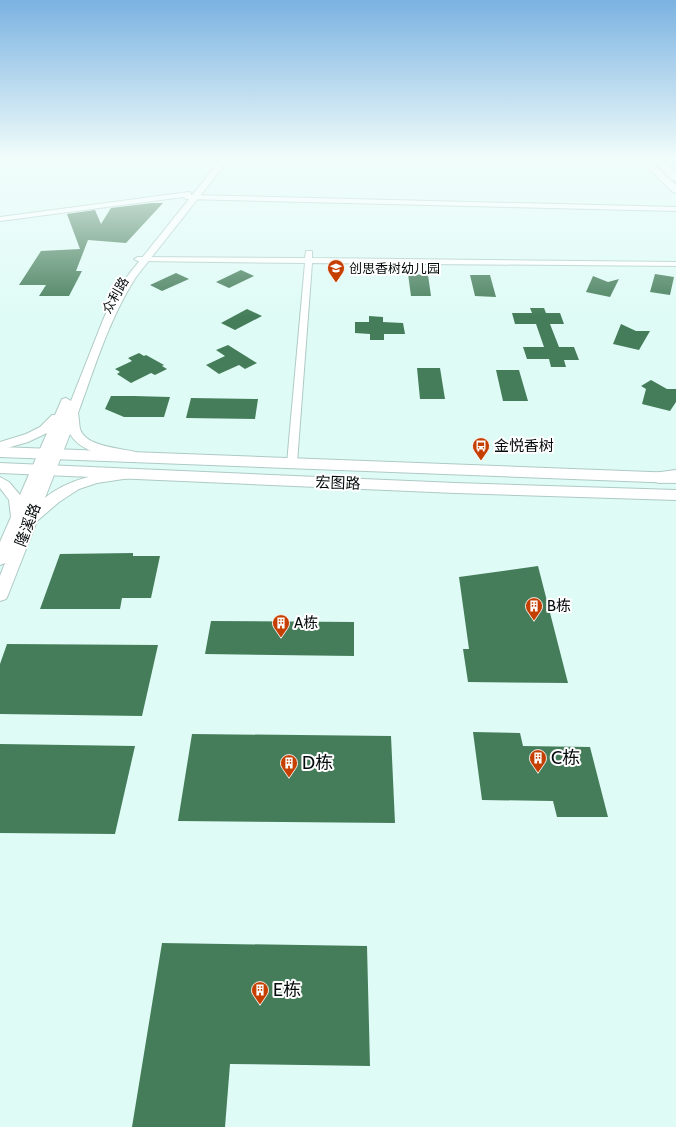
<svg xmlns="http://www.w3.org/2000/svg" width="676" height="1127" viewBox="0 0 676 1127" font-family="Cabin,'Noto Sans SC',sans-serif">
<rect width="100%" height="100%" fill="#dffbf6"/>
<path fill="#457d5a" d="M 152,203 L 163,203 L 126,243 L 88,240 L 76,271 L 82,271 L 69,296 L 39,296 L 46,285 L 19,285 L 41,251 L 80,249 L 67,214 L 95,210 L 101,224 L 111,208 Z
M 241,270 L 254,276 L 229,288 L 216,282 Z
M 176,273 L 189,279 L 162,291 L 150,285 Z
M 408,274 L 428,275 L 431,296 L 411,296 Z
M 655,274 L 674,277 L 670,295 L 650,292 Z
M 470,275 L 490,275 L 496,297 L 475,296 Z
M 593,276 L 608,282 L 619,279 L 610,297 L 586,292 Z
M 530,308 L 544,308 L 546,313 L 560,313 L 564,324 L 550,324 L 559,347 L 574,347 L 579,360 L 564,360 L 566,367 L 551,367 L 549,359 L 527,359 L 523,347 L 544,347 L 536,324 L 515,324 L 512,313 L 532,313 Z
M 247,309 L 262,316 L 235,330 L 221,323 Z
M 369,316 L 383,317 L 383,322 L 403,323 L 405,334 L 384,334 L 384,340 L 370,340 L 370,334 L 355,333 L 355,322 L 369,322 Z
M 621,324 L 636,331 L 650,331 L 639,350 L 613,344 Z
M 228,345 L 257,363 L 245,369 L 239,365 L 219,374 L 206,365 L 225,356 L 216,350 Z
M 139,353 L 144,356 L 146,355 L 164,365 L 162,366 L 167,369 L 155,375 L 151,373 L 131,383 L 117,374 L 120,372 L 115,369 L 132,361 L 128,358 Z
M 417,368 L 440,368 L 445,399 L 420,399 Z
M 496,370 L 519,370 L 528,401 L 503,401 Z
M 651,380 L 667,389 L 676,389 L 676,402 L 670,411 L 642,404 L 646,389 L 641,386 Z
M 111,396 L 134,396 L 170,397 L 164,417 L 124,417 L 105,409 Z
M 191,398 L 258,399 L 255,419 L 186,418 Z
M 133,553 L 133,556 L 160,556 L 151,598 L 122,598 L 120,609 L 40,609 L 60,554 Z
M 538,566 L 568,683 L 468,682 L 463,649 L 469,649 L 459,577 Z
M 211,621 L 354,622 L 354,656 L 205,654 Z
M 7,644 L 158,645 L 142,716 L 0,714 L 0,664 Z
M 473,732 L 520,733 L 523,746 L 590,747 L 608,817 L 557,817 L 553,801 L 482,800 Z
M 192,734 L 391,736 L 395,823 L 178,821 Z
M 0,744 L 135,746 L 115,834 L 0,833 Z
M 162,943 L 367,946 L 370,1066 L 230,1064 L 225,1127 L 132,1127 Z"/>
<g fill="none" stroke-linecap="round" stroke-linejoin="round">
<g stroke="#aecac5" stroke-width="2">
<path id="minor" d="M 189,192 L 191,193 L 191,195 L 676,207 L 676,211 L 186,199 L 183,197 L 0,221 L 0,217 Z
M 306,251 L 312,251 L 312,258 L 676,262 L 676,266 L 312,263 L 297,463 L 292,466 L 287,463 L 305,263 L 138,261 L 134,259 L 138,257 L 305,258 Z"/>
</g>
<g stroke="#aecac5" stroke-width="2">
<path id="tertiary" d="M 222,158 L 230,158 L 136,277 C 109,319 95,367 78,413 C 79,418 79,424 80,429 C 86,447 120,448 136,452 L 137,455 L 136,458 L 131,459 C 110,456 82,454 70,434 L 45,498 C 68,479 97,474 125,471 L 130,472 L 132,475 L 130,478 L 97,483 L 79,489 L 59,502 L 37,521 L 8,595 L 6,599 L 0,601 L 0,576 L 5,563 L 0,565 L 0,542 L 11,517 L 9,500 L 0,488 L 0,477 L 9,482 L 20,495 L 47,433 L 28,442 L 0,450 L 0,442 L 26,434 L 40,427 L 52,415 L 55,415 L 62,399 L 66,398 L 71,401 L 103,320 L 114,296 L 129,274 Z"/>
</g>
<g stroke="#aecac5" stroke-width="2">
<path id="secondary" d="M 0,447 L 676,473 L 676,483 L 0,457 Z
M 0,463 L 455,483 L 676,490 L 676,500 L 455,493 L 0,473 Z"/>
</g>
<g stroke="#aecac5" stroke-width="2">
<path id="primary" d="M 637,158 L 646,158 L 676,185 L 676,193 L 673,192 Z
M 676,470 L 676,482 L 659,483 L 653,481 L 651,477 L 653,473 Z"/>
</g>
<g stroke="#aecac5" stroke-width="2">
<path id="trunk" d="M 650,158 L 660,158 L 676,173 L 676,181 L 672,180 Z"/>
</g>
<use href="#minor" fill="#fff" fill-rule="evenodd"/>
<use href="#tertiary" fill="#fff" fill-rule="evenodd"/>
<use href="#secondary" fill="#fff" fill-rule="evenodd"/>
<use href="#primary" fill="#fff" fill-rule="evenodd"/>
<use href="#trunk" fill="#fff" fill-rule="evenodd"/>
</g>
<linearGradient id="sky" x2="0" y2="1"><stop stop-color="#7bb2e1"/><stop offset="0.5" stop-color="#f1fdfb"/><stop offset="1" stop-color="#f1fdfb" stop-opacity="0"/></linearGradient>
<rect width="676" height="316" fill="url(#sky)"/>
<defs>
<g id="school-pin" transform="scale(0.9)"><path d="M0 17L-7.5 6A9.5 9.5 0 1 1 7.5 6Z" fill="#c53f00" stroke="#fff"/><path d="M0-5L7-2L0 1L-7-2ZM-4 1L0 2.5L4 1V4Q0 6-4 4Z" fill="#fff"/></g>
<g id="bus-pin" transform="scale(0.9)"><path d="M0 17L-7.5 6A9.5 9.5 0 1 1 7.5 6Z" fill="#c53f00" stroke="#fff"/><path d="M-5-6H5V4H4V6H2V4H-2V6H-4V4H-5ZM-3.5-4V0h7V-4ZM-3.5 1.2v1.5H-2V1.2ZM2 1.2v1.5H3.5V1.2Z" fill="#fff"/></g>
<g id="building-pin" transform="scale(0.9)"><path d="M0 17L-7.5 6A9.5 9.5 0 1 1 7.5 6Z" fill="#c53f00" stroke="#fff"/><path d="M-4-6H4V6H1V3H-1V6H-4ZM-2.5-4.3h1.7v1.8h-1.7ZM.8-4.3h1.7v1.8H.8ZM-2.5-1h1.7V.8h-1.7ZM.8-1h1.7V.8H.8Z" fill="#fff"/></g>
</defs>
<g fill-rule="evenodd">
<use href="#school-pin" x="336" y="268"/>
<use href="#bus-pin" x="481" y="446"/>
<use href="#building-pin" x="534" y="606"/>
<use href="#building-pin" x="281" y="623"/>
<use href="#building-pin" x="538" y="758"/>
<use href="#building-pin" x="289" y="763"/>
<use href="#building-pin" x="260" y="990"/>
</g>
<g text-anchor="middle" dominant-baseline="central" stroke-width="4" stroke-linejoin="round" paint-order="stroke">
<g font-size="13" fill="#050d0c" stroke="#fff" text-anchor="start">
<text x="349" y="268">创思香树幼儿园</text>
</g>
<g font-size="13" fill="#050d0c" stroke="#fff">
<text transform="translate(115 295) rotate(-60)">众利路</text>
</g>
<g font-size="15" fill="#050d0c" stroke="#fff" text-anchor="start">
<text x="494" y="446">金悦香树</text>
<text x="547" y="606">B栋</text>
<text x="294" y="623">A栋</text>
</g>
<g font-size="15" fill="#050d0c" stroke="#fff">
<text transform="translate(338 483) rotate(2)">宏图路</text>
<text transform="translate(28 525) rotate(-69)">隆溪路</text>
</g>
<g font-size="18" fill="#050d0c" stroke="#fff" text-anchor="start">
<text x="551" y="758">C栋</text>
<text x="302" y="763">D栋</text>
<text x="273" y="990">E栋</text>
</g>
</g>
</svg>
